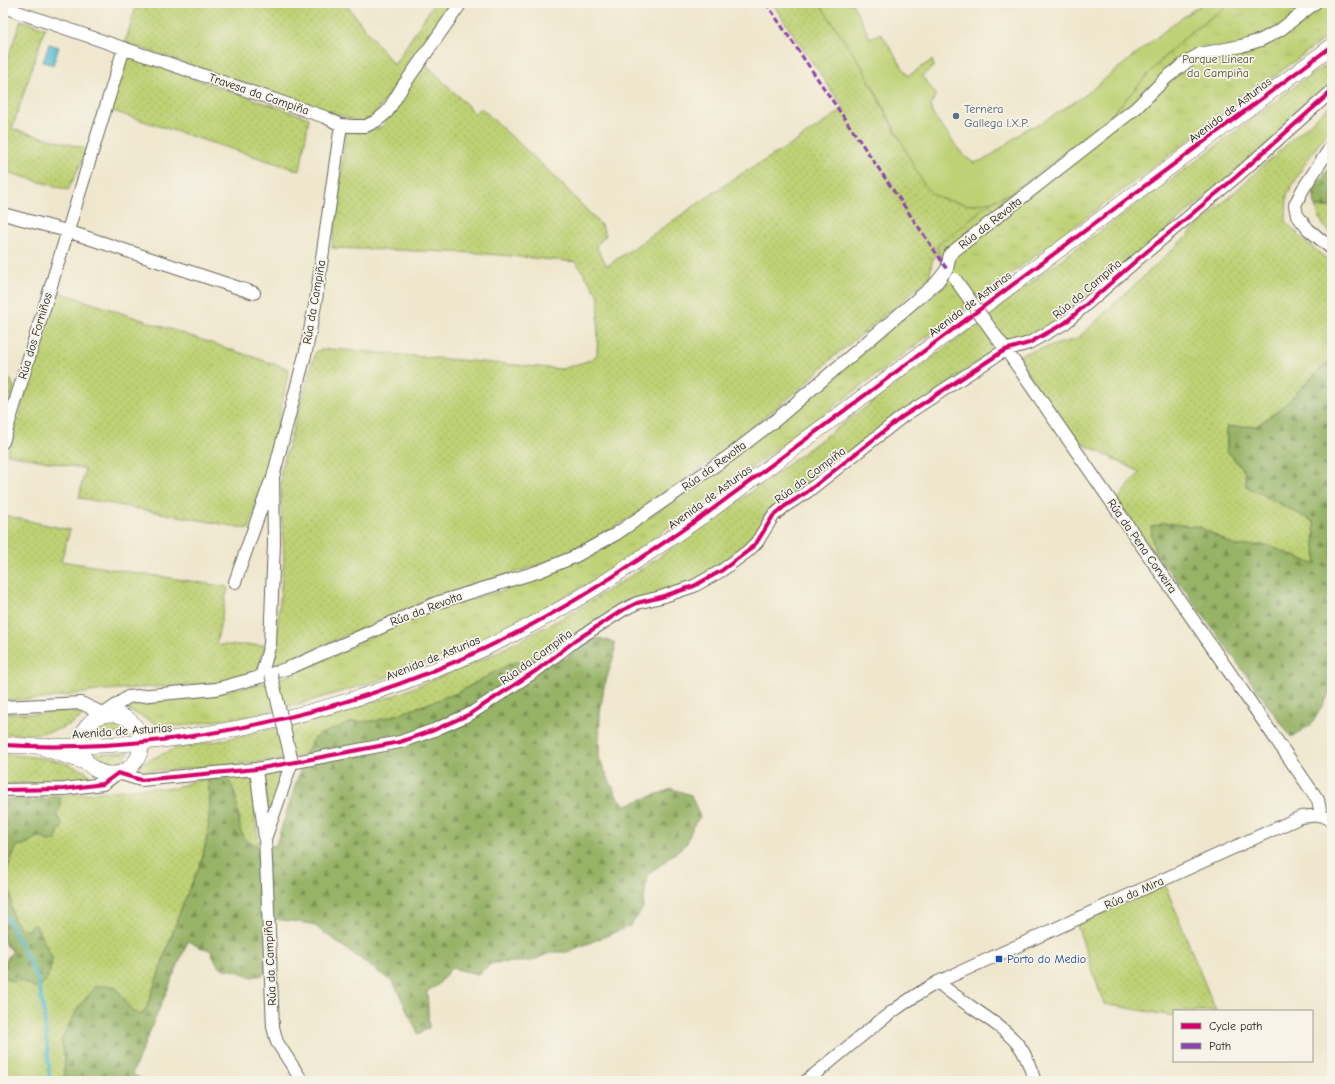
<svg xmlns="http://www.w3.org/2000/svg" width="1335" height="1084" viewBox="0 0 1335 1084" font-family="'Comic Neue',sans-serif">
<defs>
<pattern id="grass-dots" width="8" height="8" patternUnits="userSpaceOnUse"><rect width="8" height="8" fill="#bed174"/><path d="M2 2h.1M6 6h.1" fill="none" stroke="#a3b364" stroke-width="1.8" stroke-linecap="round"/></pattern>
<pattern id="forest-firs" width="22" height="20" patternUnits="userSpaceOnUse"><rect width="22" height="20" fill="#96b366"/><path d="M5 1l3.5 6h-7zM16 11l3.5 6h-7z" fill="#7a9153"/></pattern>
<pattern id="park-tufts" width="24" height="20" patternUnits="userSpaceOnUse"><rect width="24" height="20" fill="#bed174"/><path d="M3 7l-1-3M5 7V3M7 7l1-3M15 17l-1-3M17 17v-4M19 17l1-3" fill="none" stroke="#a3b364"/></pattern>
</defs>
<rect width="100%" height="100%" fill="#f7f3e8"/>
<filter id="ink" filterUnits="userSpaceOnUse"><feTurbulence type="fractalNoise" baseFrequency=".025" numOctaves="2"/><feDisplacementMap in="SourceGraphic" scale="8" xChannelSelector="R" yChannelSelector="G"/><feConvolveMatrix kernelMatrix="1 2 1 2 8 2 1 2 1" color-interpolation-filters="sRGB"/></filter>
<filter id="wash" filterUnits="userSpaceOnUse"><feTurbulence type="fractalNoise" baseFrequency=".012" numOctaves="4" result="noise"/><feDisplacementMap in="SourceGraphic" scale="16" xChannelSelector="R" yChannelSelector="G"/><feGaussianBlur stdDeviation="0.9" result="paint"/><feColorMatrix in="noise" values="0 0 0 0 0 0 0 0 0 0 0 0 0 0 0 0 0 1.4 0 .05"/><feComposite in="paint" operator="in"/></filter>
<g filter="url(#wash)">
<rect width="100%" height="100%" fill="#efe7cd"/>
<path fill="url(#grass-dots)" stroke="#6d7648" d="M 137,3 L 345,3 L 394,65 L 434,3 L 452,3 L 373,117 L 360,122 L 125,43 Z
M 772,3 L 819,3 L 862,66 L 895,132 L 970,205 L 992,201 L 1011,193 L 947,240 L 932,261 L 930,276 L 900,303 L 831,359 L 801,388 L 710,461 L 634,516 L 560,558 L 422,603 L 273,667 L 284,559 L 281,504 L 281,470 L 316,351 L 329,349 L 357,351 L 562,369 L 590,360 L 597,355 L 599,296 L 576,262 L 476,253 L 332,248 L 346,131 L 360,133 L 382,127 L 425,63 L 475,113 L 481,108 L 555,177 L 601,225 L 606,235 L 596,246 L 607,266 L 738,176 L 792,144 L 844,109 Z
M 21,20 L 45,28 L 12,129 L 88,149 L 68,190 L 3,171 L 3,72 Z
M 125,55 L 309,118 L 300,171 L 109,110 Z
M 1332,62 L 1332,88 L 1063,319 L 1044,330 L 1019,340 L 1005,339 L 994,346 L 992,351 L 804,489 L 782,503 L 773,507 L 764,516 L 755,535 L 740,553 L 689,584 L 610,610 L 547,658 L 509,664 L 457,693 L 402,713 L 375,721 L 352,722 L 311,743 L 305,755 L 282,760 L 172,770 L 139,771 L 140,764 L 176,748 L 218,741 L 299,723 L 393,696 L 486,658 L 572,613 L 642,569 L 725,511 L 971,329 L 1055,264 L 1210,151 L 1304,79 Z
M 1332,103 L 1332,125 L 1304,165 L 1287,195 L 1286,222 L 1306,242 L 1332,263 L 1332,358 L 1279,410 L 1256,426 L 1227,427 L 1227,451 L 1245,472 L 1247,486 L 1314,522 L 1316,565 L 1267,545 L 1235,546 L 1200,527 L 1151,527 L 1155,554 L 1117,500 L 1140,472 L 1079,442 L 1054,412 L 1019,361 L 1021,354 L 1077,339 L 1217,208 Z
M 1315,207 L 1332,207 L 1332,234 L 1324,227 Z
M 56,291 L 289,369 L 275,437 L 249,529 L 79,498 L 85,469 L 7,454 Z
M 3,378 L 11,380 L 14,388 L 3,425 Z
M 3,515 L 70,530 L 61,561 L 228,587 L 216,645 L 265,645 L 258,670 L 248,675 L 222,683 L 103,690 L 43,699 L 3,700 Z
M 63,711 L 78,712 L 83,716 C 55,736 36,734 3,734 L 3,713 L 37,714 Z
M 112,722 L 124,727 L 128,733 L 89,735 L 100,724 Z
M 129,752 C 121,767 99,770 91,754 Z
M 3,754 C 32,757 64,758 89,774 L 89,777 L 82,782 L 3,784 Z
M 278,770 C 282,784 273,801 268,815 L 264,772 Z
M 225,775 L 253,775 L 257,804 L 255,820 L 260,847 L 244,840 L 239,828 L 240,820 L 236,806 L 236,795 Z
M 208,779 L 210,801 L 208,832 L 202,860 L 182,906 L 146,1009 L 141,1015 L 132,1010 L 115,987 L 61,1040 L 65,1057 L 64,1078 L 58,1081 L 3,1081 L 3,972 C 8,984 11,980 21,981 C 25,981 32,986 36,988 L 46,980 L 52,961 L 36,926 L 30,926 L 28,932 C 9,926 12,909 11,895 C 10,888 5,879 6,873 C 7,867 14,853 17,846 L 26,844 L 39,836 L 48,841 L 58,836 L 58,831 L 62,828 L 56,814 L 61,805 L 59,796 L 143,788 L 175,788 L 194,781 Z
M 1165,885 L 1216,1011 L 1174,1011 L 1174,1016 L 1104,1004 L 1077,925 Z"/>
<path fill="url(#forest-firs)" stroke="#596841" d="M 1332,165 L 1332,207 L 1315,207 L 1313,188 Z
M 1332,358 L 1332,689 L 1312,724 L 1291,737 L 1187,593 L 1155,554 L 1151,527 L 1165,523 L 1200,527 L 1235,546 L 1267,545 L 1316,565 L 1314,522 L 1246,486 L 1245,472 L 1227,451 L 1227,427 L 1257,426 L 1279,410 Z
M 598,638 L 614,642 L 615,652 L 604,687 L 600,713 L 599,758 L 616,795 L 626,805 L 672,789 L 691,795 L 700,817 L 693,826 L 687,843 L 647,876 L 643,908 L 630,926 L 567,952 L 552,952 L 531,961 L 492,963 L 478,974 L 451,968 L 438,985 L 427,991 L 429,1028 L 418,1034 L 394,983 L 312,924 L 274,919 L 275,957 L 263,975 L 249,977 C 228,962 223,981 210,950 L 199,947 L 188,941 L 132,1074 L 146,1081 L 58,1081 L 64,1077 L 65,1057 L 61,1040 L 78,1008 L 96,986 L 115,986 L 132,1010 L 141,1015 L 146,1009 L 182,906 L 202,860 L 208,832 L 210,801 L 208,779 L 225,775 C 242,797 234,817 244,840 L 260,847 L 276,845 L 305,755 L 311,743 L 318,735 L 352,722 L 375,721 L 402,713 L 457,693 L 509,664 L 536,657 L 565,659 L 578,649 Z
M 52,795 L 59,796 C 61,803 62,809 56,814 L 63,825 L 58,831 L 56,840 L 48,841 L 39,836 L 26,844 L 17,846 C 14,853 7,868 6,873 C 5,879 10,888 11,895 C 12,909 9,926 28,931 L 33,924 L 36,926 L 52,957 C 51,969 48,984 36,988 L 21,981 L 14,982 L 6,978 C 1,967 5,960 13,951 L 6,946 L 3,939 L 3,799 L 12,799 L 20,796 L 32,802 L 41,798 L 47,799 Z"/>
<path fill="url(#park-tufts)" stroke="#6d7648" d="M 1236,3 L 1332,3 L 1332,33 L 780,447 L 594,581 L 530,616 L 463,649 L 371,683 L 305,702 L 248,716 L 179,726 L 157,724 L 123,707 L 125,703 L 189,698 L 253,686 L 282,678 L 319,663 L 388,628 L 442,606 L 502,591 L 606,547 L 689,490 L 947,284 L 937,246 L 992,201 L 1011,193 L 1101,126 L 1163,58 L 1191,32 L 1221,10 Z"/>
<path fill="#bed174" stroke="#6d7648" d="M 819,3 L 852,3 L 870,38 L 881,33 L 908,76 L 932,60 L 934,66 L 922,76 L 936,94 L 931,105 L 932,113 L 963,155 L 974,163 L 988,158 L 1029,127 L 1038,125 L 1084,96 L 1172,25 L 1203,3 L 1236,3 L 1221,10 L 1191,32 L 1163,58 L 1101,126 L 1011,193 L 992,201 L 970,205 L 946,200 L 934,195 L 924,185 L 862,66 Z"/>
<path fill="#55bbd2" stroke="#386c77" d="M 49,44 L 59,47 L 53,65 L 43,62 Z"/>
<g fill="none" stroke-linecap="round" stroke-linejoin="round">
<path stroke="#55bbd2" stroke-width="3.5" d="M 3,910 L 37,977 L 44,1012 L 50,1081"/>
</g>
</g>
<g filter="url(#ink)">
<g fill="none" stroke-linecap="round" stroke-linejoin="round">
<g stroke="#66635a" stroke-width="14">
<path id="minor" d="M 3,7 L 325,117 L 341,125 L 352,126 L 366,126 L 376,121 L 387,112 L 403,86 L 461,3
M 1332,145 L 1303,189 L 1295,205 L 1297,215 L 1308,229 L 1332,249
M 3,214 L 67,231 L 254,293
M 1002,344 L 1318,800 L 1321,815
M 3,442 L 124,48
M 235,582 L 270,483
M 261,677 L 270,644 L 274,543 L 273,477 L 306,351 L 316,300 L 341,125
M 3,707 L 81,703 L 104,714 L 128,697 L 216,689 L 271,674 L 294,666 L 436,603 L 540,571 L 574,557 L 616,534 L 729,456 L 777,419 L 937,282 L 947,269 L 950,254 L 1136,108 L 1166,78 L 1188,61 L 1200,54 L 1241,46 L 1261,40 L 1280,30 L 1315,3
M 256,769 L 265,838 L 273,1027 L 277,1042 L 302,1081
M 3,790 L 64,789 L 103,784 L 118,773 L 141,780 L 256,769 L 301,761 L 400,742 L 434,730 L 470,714 L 537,670 L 576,640 L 623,610 L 637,603 L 661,597 L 694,586 L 721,571 L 748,551 L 757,542 L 773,516 L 785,506 L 807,492 L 902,417 L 1005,350 L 1029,343 L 1065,323 L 1138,259 L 1236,177 L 1332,91
M 266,836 L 292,762
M 938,982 C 962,1004 1002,1023 1020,1047 C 1027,1056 1031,1071 1035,1081
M 806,1081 C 850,1047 889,1009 938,982 L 1301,817 L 1321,815 L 1332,820"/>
</g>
<g stroke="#66635a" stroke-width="16">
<path id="major" d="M81 744a30 30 0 1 1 60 0a30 30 0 1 1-60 0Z
M 3,745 C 183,755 375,709 533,624 C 595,591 652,551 710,511 L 1332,46
M 46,749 L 87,763"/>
</g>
<use href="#minor" stroke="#fff" stroke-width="12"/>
<use href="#major" stroke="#fff" stroke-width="15"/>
<g stroke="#66635a" stroke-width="14" stroke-linecap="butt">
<path id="minor-bridge" d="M 955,279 L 1000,342
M 271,674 L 292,762"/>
</g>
<use href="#minor-bridge" stroke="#fff" stroke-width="12"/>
<path stroke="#8e44ad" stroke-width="3" stroke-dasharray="6 3" stroke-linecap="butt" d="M 766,3 L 947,269"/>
<g stroke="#f7f3e8" stroke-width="6">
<path id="cycleway" d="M 3,745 C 183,755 375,709 533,624 C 595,591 652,551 710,511 L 1332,46
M 3,790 L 64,789 L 103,784 L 118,773 L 141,780 L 256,769 L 301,761 L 400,742 L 434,730 L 470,714 L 537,670 L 576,640 L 623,610 L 637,603 L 661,597 L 694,586 L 721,571 L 748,551 L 757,542 L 773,516 L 785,506 L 807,492 L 902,417 L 1005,350 L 1029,343 L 1065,323 L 1138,259 L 1236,177 L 1332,91"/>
</g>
<use href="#cycleway" stroke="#d6006c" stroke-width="4"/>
</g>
</g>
<circle fill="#5c6f8a" stroke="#f7f3e8" stroke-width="1.5" cx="956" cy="116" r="4"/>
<rect fill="#1a4fb4" stroke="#f7f3e8" stroke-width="1.5" x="995" y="955" width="8" height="8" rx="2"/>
<g text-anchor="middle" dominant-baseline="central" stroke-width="3.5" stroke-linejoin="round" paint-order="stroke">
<g font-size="12" fill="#4d5236" stroke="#f7f3e8">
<text x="1218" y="59">Parque Linear<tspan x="1218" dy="14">da Campiña</tspan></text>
</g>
<g font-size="12" fill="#1c1c1c" stroke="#f7f3e8">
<text transform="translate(259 94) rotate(19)">Travesa da Campiña</text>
<text transform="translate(1230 110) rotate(-37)">Avenida de Asturias</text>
<text transform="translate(990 223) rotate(-38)">Rúa da Revolta</text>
<text transform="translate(1087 289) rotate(-40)">Rúa da Campiña</text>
<text transform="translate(314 302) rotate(-80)">Rúa da Campiña</text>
<text transform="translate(970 304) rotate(-37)">Avenida de Asturias</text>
<text transform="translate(35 336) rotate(-73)">Rúa dos Forniños</text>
<text transform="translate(714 466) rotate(-36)">Rúa da Revolta</text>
<text transform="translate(810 475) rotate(-37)">Rúa da Campiña</text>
<text transform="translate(710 497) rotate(-36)">Avenida de Asturias</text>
<text transform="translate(1142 546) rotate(55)">Rúa da Pena Corveira</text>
<text transform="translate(426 609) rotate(-21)">Rúa da Revolta</text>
<text transform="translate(536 657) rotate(-36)">Rúa da Campiña</text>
<text transform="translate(433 658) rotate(-22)">Avenida de Asturias</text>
<text transform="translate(122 731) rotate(-4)">Avenida de Asturias</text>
<text transform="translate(1134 893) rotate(-24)">Rúa da Mira</text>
<text transform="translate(270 963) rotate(-93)">Rúa da Campiña</text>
</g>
<g font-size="12" fill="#4e5e75" stroke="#f7f3e8" text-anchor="start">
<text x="964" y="109">Ternera<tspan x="964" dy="14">Gallega l.X.P.</tspan></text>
</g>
<g font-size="12" fill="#164399" stroke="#f7f3e8" text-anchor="start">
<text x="1007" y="959">Porto do Medio</text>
</g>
</g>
<rect width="1335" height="1084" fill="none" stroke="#f7f3e8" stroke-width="16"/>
<rect x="1173" y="1010" width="140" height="52" fill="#f7f3e8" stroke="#9f9d96"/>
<rect x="1181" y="1023" width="20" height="6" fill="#d6006c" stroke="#9f9d96"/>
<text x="1209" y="1030" font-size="12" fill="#1c1c1c">Cycle path</text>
<rect x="1181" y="1043" width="20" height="6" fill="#8e44ad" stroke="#9f9d96"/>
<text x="1209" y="1050" font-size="12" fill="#1c1c1c">Path</text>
</svg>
